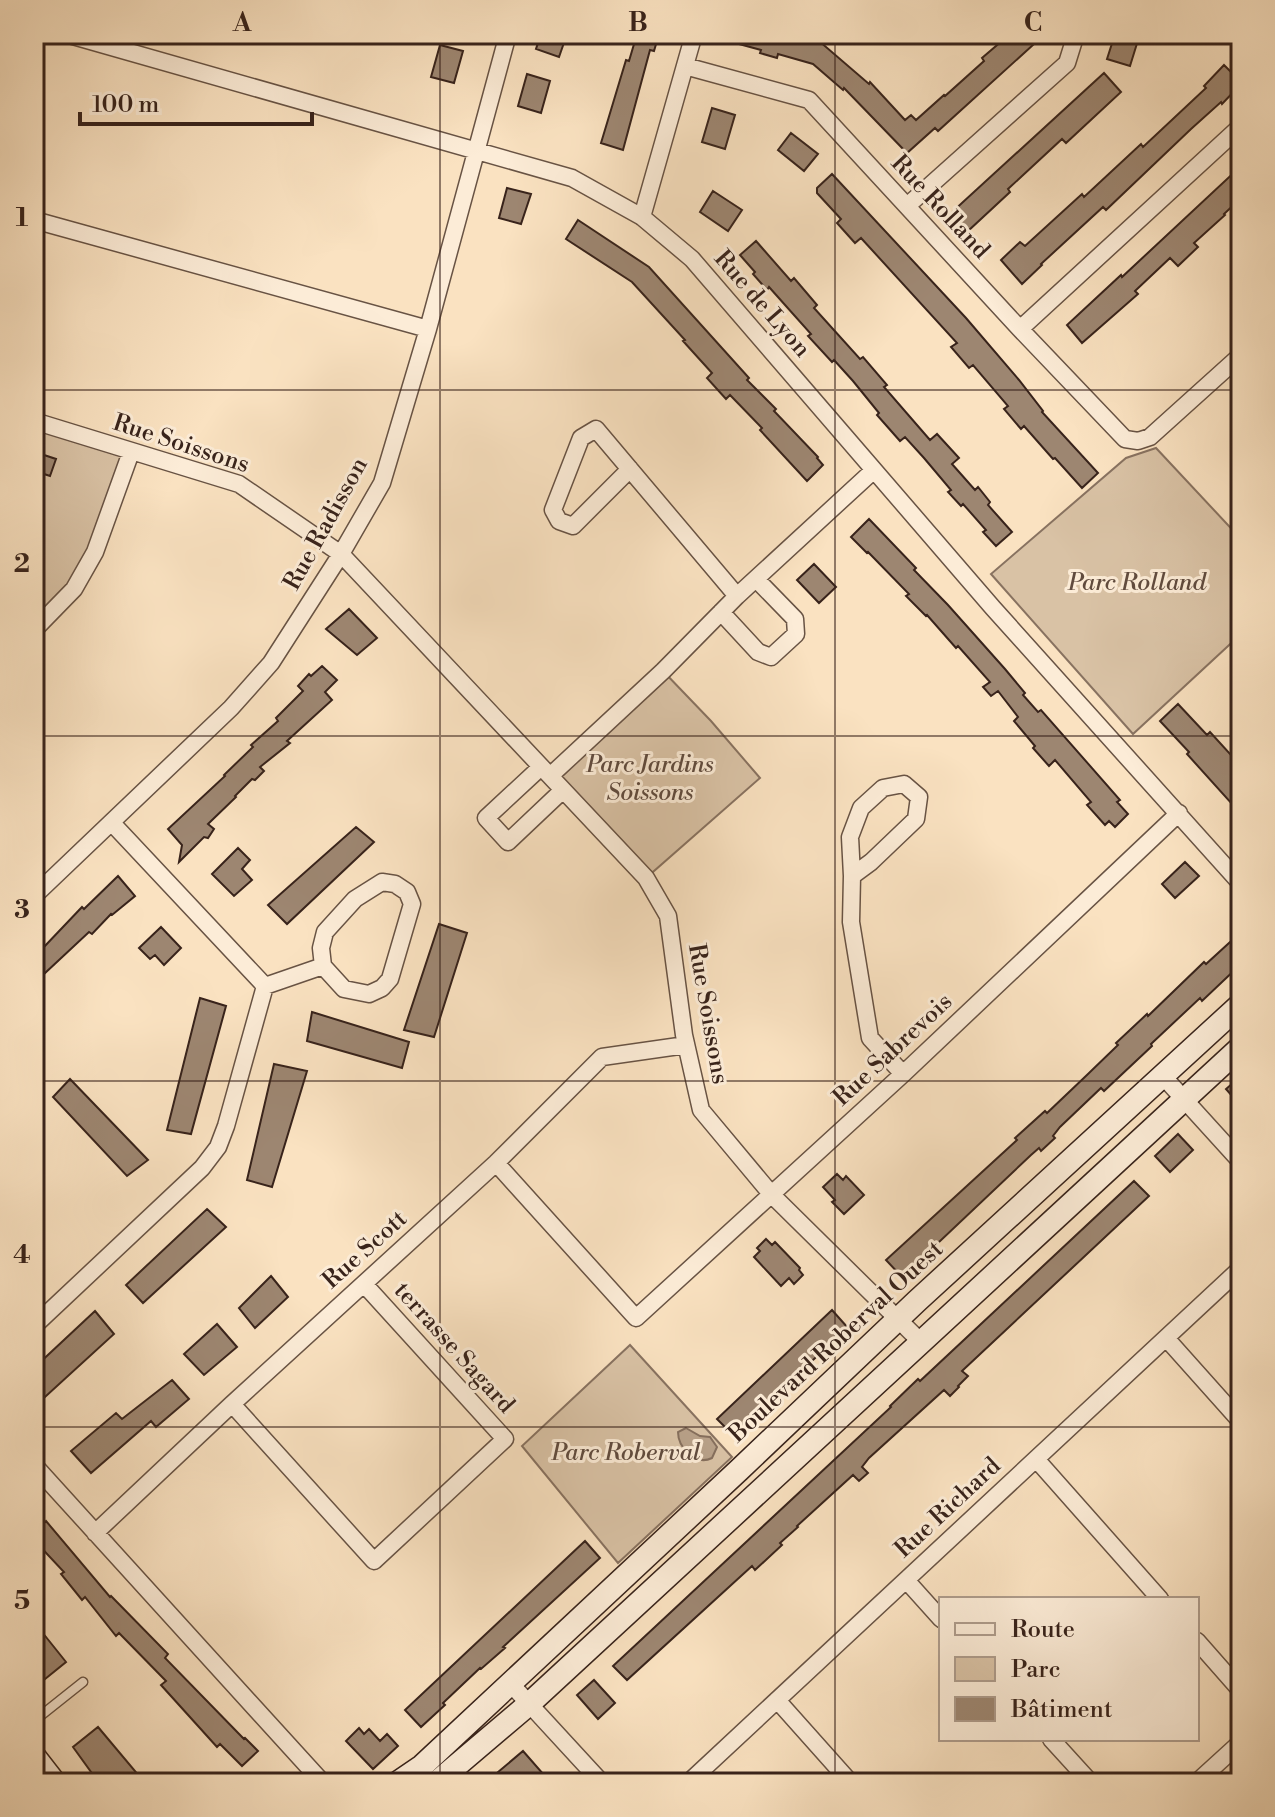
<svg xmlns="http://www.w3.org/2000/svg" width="1275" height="1817" viewBox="0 0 1275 1817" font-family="'Libre Bodoni',serif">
<rect width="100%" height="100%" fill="#fae2c1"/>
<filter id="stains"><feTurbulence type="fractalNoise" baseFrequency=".0025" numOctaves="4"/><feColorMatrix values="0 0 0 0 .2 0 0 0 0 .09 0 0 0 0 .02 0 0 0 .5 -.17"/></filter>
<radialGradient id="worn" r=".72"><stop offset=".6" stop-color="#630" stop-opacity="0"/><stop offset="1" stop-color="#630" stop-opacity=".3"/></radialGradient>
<path fill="#d9c2a5" stroke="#887260" stroke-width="2" d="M 34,421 L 131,452 L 95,552 L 34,630 Z
M 1156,448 L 1241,539 L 1241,634 L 1133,734 L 991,574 L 1126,458 Z
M 663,671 L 711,721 L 760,778 L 646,878 L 550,776 Z
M 630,1345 L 732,1457 L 618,1563 L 522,1446 Z"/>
<path fill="#b8a189" stroke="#856f5d" stroke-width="2" d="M 686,1428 L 700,1436 L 710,1437 L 717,1447 L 712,1458 C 696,1466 678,1448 678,1432 Z"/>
<path fill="#9d8671" stroke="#38231b" stroke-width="2" d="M 541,34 L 567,34 L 559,57 L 536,49 Z
M 637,34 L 659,34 L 654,51 L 650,50 L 623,150 L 601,143 L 626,60 L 629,61 Z
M 718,34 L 769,34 L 792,40 L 794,34 L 821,34 L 819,41 L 869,84 L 870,82 L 905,120 L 911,115 L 916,120 L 944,95 L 945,96 L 984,61 L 982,58 L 1010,34 L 1045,34 L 938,131 L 935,128 L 907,153 L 844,88 L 843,90 L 813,64 L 778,54 L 777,58 L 760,53 L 761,50 L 717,38 Z
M 1115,34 L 1130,34 L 1139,37 L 1130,66 L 1107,59 Z
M 440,45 L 463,51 L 454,83 L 431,77 Z
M 1224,65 L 1241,82 L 1241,84 L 1222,104 L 1221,102 L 1191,129 L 1106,210 L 1103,207 L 1041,264 L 1042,265 L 1022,284 L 1001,260 L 1020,242 L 1025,246 L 1082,194 L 1084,197 L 1141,144 L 1143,147 L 1206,88 L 1204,86 Z
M 1104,73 L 1121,92 L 1066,143 L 1062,139 L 1008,189 L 1010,192 L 968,231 L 951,213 Z
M 527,74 L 550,81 L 541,113 L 518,106 Z
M 712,108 L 735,115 L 725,149 L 702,142 Z
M 791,133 L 818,154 L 804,171 L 778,150 Z
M 1241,166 L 1241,198 L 1224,214 L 1225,215 L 1194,243 L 1198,247 L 1178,266 L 1170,258 L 1135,291 L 1138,294 L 1082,343 L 1067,325 L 1121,275 L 1122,277 Z
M 832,174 L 966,318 L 1019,380 L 1043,411 L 1042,412 L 1098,473 L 1082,488 L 1055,458 L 1053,459 L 1024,426 L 1021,429 L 1004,409 L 1008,406 L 973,365 L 969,368 L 951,347 L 957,343 L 861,238 L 855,243 L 837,223 L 841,219 L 817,193 L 817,188 Z
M 507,188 L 531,194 L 521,224 L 499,218 Z
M 713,191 L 742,210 L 728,231 L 700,212 Z
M 578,220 L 649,267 L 749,378 L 747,380 L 776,409 L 774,411 L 818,457 L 817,458 L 823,465 L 807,481 L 760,430 L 762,428 L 730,395 L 726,399 L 707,378 L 712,373 L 683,341 L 685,340 L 632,282 L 566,239 Z
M 756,241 L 791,281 L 794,278 L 817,305 L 814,308 L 860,359 L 863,357 L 887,385 L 884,387 L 930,440 L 937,434 L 959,458 L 952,464 L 975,490 L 978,487 L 990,502 L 988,505 L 1012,532 L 996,546 L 983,532 L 986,530 L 963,504 L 961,506 L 948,492 L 951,490 L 924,458 L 905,437 L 900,441 L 877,415 L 879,413 L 853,381 L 834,360 L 832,362 L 808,336 L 811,334 L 769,287 L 767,290 L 753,274 L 755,272 L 740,255 Z
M 41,454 L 56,459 L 50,476 L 35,471 Z
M 869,519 L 916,568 L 914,570 L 948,605 L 1005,669 L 1025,693 L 1023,695 L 1038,712 L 1041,710 L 1120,800 L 1117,802 L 1128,814 L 1115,827 L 1109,821 L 1105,825 L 1087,805 L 1091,802 L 1055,760 L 1049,766 L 1033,748 L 1035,746 L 1014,721 L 1018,717 L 998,691 L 991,696 L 983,687 L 990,682 L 958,646 L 956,648 L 927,615 L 926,616 L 906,596 L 909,594 L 868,552 L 867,553 L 851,537 Z
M 814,564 L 836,587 L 819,603 L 797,580 Z
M 349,609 L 377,638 L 357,655 L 326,629 Z
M 322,666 L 337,680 L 325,692 L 332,700 L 287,741 L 290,743 L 260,767 L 264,771 L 255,780 L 252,779 L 235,796 L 236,797 L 208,824 L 214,829 L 208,838 L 204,837 L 179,862 L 182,845 L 168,829 L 225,776 L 224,775 L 253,747 L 251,745 L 278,721 L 276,718 L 303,691 L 298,686 L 309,674 L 311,676 Z
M 1178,704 L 1207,735 L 1210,732 L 1241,766 L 1241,814 L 1187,754 L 1189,752 L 1160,721 Z
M 356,827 L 374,842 L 287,924 L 268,905 Z
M 238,848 L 250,860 L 242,869 L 252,880 L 234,896 L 212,874 Z
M 1185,862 L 1199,876 L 1175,898 L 1162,884 Z
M 118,876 L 135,896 L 112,915 L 111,914 L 92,934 L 89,932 L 44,974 L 34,963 L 34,952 L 40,945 L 43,948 L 82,907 L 84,909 Z
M 439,924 L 467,933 L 434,1037 L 404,1030 Z
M 161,927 L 181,948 L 164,965 L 155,955 L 150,959 L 139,948 Z
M 1241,932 L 1241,964 L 1202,1001 L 1200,998 L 1151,1044 L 1152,1046 L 1104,1091 L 1101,1088 L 1060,1127 L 1053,1136 L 1055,1138 L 1041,1151 L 1039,1148 L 1031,1155 L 902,1277 L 886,1260 L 1017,1140 L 1015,1138 L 1045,1111 L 1047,1113 L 1088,1074 L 1118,1045 L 1116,1043 L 1147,1014 L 1148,1016 L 1204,962 L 1206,964 Z
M 200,998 L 226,1006 L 191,1134 L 167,1130 Z
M 312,1012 L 409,1042 L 402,1068 L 307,1041 Z
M 274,1064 L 307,1071 L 272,1187 L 247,1180 Z
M 1241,1076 L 1241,1106 L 1226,1089 Z
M 70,1079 L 148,1160 L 127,1176 L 53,1097 Z
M 1178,1134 L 1193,1150 L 1170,1172 L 1155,1156 Z
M 837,1174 L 843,1180 L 846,1176 L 864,1195 L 844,1214 L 832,1202 L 835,1200 L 823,1187 Z
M 1134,1181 L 1149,1196 L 962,1371 L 968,1376 L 958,1386 L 959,1387 L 950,1396 L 944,1390 L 869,1458 L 862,1467 L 868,1473 L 859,1481 L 853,1475 L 797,1526 L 798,1527 L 780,1543 L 782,1545 L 755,1570 L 752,1566 L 627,1680 L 613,1666 L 891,1407 L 890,1406 L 918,1379 L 920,1381 Z
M 207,1209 L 226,1227 L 143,1303 L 126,1285 Z
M 766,1239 L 772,1245 L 775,1242 L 800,1268 L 799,1270 L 803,1275 L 794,1284 L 789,1278 L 781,1286 L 754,1257 L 760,1251 L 757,1248 Z
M 271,1276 L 288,1297 L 255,1328 L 239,1308 Z
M 832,1310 L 848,1328 L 732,1434 L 717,1419 Z
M 95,1311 L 114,1334 L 34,1407 L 34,1368 Z
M 217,1324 L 237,1347 L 204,1375 L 184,1354 Z
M 172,1380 L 189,1399 L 156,1427 L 151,1421 L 91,1473 L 71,1451 L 116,1413 L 122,1419 Z
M 46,1521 L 110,1597 L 111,1596 L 168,1654 L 165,1658 L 244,1739 L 245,1738 L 258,1751 L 242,1766 L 220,1744 L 217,1747 L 161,1685 L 166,1681 L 119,1633 L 116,1636 L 85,1597 L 82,1600 L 61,1574 L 64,1572 L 34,1540 L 34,1533 Z
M 585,1541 L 600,1558 L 503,1647 L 505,1648 L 481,1669 L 480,1668 L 443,1703 L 445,1705 L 421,1727 L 405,1710 Z
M 34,1622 L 66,1662 L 34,1688 Z
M 594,1680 L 615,1703 L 598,1719 L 577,1695 Z
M 98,1727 L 145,1783 L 99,1783 L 73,1747 Z
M 359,1728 L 364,1734 L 369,1729 L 380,1741 L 387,1734 L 398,1746 L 373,1769 L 346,1741 Z
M 523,1751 L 551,1783 L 485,1783 Z"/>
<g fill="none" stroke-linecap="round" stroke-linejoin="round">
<g stroke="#685344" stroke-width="11">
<path id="lane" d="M 34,1721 L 83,1682"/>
</g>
<g stroke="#685344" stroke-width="19">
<path id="street" d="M 66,34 L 572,178 L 642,217 L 692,259 L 993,608 L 1241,884
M 685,66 L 809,100 L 1020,329 L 1125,439 L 1138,441 L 1150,437 L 1241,355
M 907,206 L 1067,63 L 1076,34
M 642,217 L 694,34
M 34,220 L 428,329
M 1020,329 L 1241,126
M 34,421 L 239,484 L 341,554 L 646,878 L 668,916 L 684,1035 L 701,1110 L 772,1195 L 921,1342
M 630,469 L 573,526 L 559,521 L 553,510 L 581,438 L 596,429 L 737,596
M 721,612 L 758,652 L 771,657 L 796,634 L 795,619 L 756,579
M 34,630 L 74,589 L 95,552 L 131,452
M 541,767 L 486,818 L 508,842 L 563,790
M 550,776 L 663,671 L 737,596 L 874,470
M 852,876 L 871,862 L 916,819 L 919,797 L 904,784 L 883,788 L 861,808 L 850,837 L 852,876 L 851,922 L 870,1038 L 903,1074
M 382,882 L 395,884 L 407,892 L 412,904 L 390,979 L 382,988 L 369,994 L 344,989 L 323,966 L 321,948 L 325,932 L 355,899 Z
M 34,896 L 231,708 L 271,663 L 341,554 L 382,483 L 428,329 L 508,34
M 265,986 L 323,966
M 1162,1075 L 1241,1162
M 496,1163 L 636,1318 L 903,1074 L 1179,813
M 34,1326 L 202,1168 L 218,1147 L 226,1126 L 265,986 L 112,823
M 1166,1338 L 1241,1422
M 232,1404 L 374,1561 L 505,1439 L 364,1284
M 1036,1459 L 1160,1599
M 34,1465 L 323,1783
M 95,1533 L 232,1404 L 496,1163 L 602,1057 L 686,1045
M 906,1580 L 941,1619
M 1197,1641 L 1241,1691
M 510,1683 L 602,1783
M 777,1700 L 851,1783
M 1051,1739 L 1091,1783
M 688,1783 L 1241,1268
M 1196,1783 L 1241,1742"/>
</g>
<g stroke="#38231b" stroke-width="25">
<path id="secondary" d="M 34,1756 L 55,1783
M 397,1783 L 422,1766 L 739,1470 L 917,1301 L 1241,1004
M 436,1783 L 529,1704 L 1241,1047"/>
</g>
<use href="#lane" stroke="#fcecd7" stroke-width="8"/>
<use href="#street" stroke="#fcecd7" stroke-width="16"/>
<use href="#secondary" stroke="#fcecd7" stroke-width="22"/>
</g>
<path fill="none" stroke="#38231b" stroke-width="2" stroke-opacity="0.55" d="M 440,34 L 440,1783M 835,34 L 835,1783M 34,390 L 1241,390M 34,736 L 1241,736M 34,1081 L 1241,1081M 34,1427 L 1241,1427"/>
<g text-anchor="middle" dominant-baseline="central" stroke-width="6" stroke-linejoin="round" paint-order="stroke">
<g font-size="24" fill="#38231b" stroke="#fcecd7">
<text transform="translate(940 207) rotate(47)">Rue Rolland</text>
<text transform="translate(762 304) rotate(49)">Rue de Lyon</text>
<text transform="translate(181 444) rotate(18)">Rue Soissons</text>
<text transform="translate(326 524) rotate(-61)">Rue Radisson</text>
<text transform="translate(708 1014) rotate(80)">Rue Soissons</text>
<text transform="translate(893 1050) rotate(-43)">Rue Sabrevois</text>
<text transform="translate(365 1250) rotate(-42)">Rue Scott</text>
<text transform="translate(836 1342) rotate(-43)">Boulevard Roberval Ouest</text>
<text transform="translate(454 1348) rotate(48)">terrasse Sagard</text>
<text transform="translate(948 1508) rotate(-43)">Rue Richard</text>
</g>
<g font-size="24" font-style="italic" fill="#604b3e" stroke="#fcecd7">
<text x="1137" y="583">Parc Rolland</text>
<text x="650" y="765">Parc Jardins<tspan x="650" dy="28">Soissons</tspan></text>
<text x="626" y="1453">Parc Roberval</text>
</g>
</g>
<rect width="1275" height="1817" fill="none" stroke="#fae2c1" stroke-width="88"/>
<rect x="939" y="1597" width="260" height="144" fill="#fcecd7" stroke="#ae9c8c" stroke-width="2"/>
<rect x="955" y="1623" width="40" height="12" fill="#fcecd7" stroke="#ae9c8c" stroke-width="2"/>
<text x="1011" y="1637" font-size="24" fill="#38231b">Route</text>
<rect x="955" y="1657" width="40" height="24" fill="#d9c2a5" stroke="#ae9c8c" stroke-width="2"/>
<text x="1011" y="1677" font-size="24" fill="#38231b">Parc</text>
<rect x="955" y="1697" width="40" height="24" fill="#9d8671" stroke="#ae9c8c" stroke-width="2"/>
<text x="1011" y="1717" font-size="24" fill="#38231b">Bâtiment</text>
<path d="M80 112v12h232v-12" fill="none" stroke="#38231b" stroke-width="4"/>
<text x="92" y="112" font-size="24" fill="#38231b" stroke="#fcecd7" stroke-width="6" paint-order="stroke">100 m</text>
<rect x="44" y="44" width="1187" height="1729" fill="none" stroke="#38231b" stroke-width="3"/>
<g font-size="26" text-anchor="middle" font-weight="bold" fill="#38231b">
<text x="242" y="31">A</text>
<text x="638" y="31">B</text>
<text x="1033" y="31">C</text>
<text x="22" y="226">1</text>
<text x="22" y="572">2</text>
<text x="22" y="918">3</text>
<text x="22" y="1263">4</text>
<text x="22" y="1609">5</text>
</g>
<rect width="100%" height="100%" filter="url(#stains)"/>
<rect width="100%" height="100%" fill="url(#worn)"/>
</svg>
